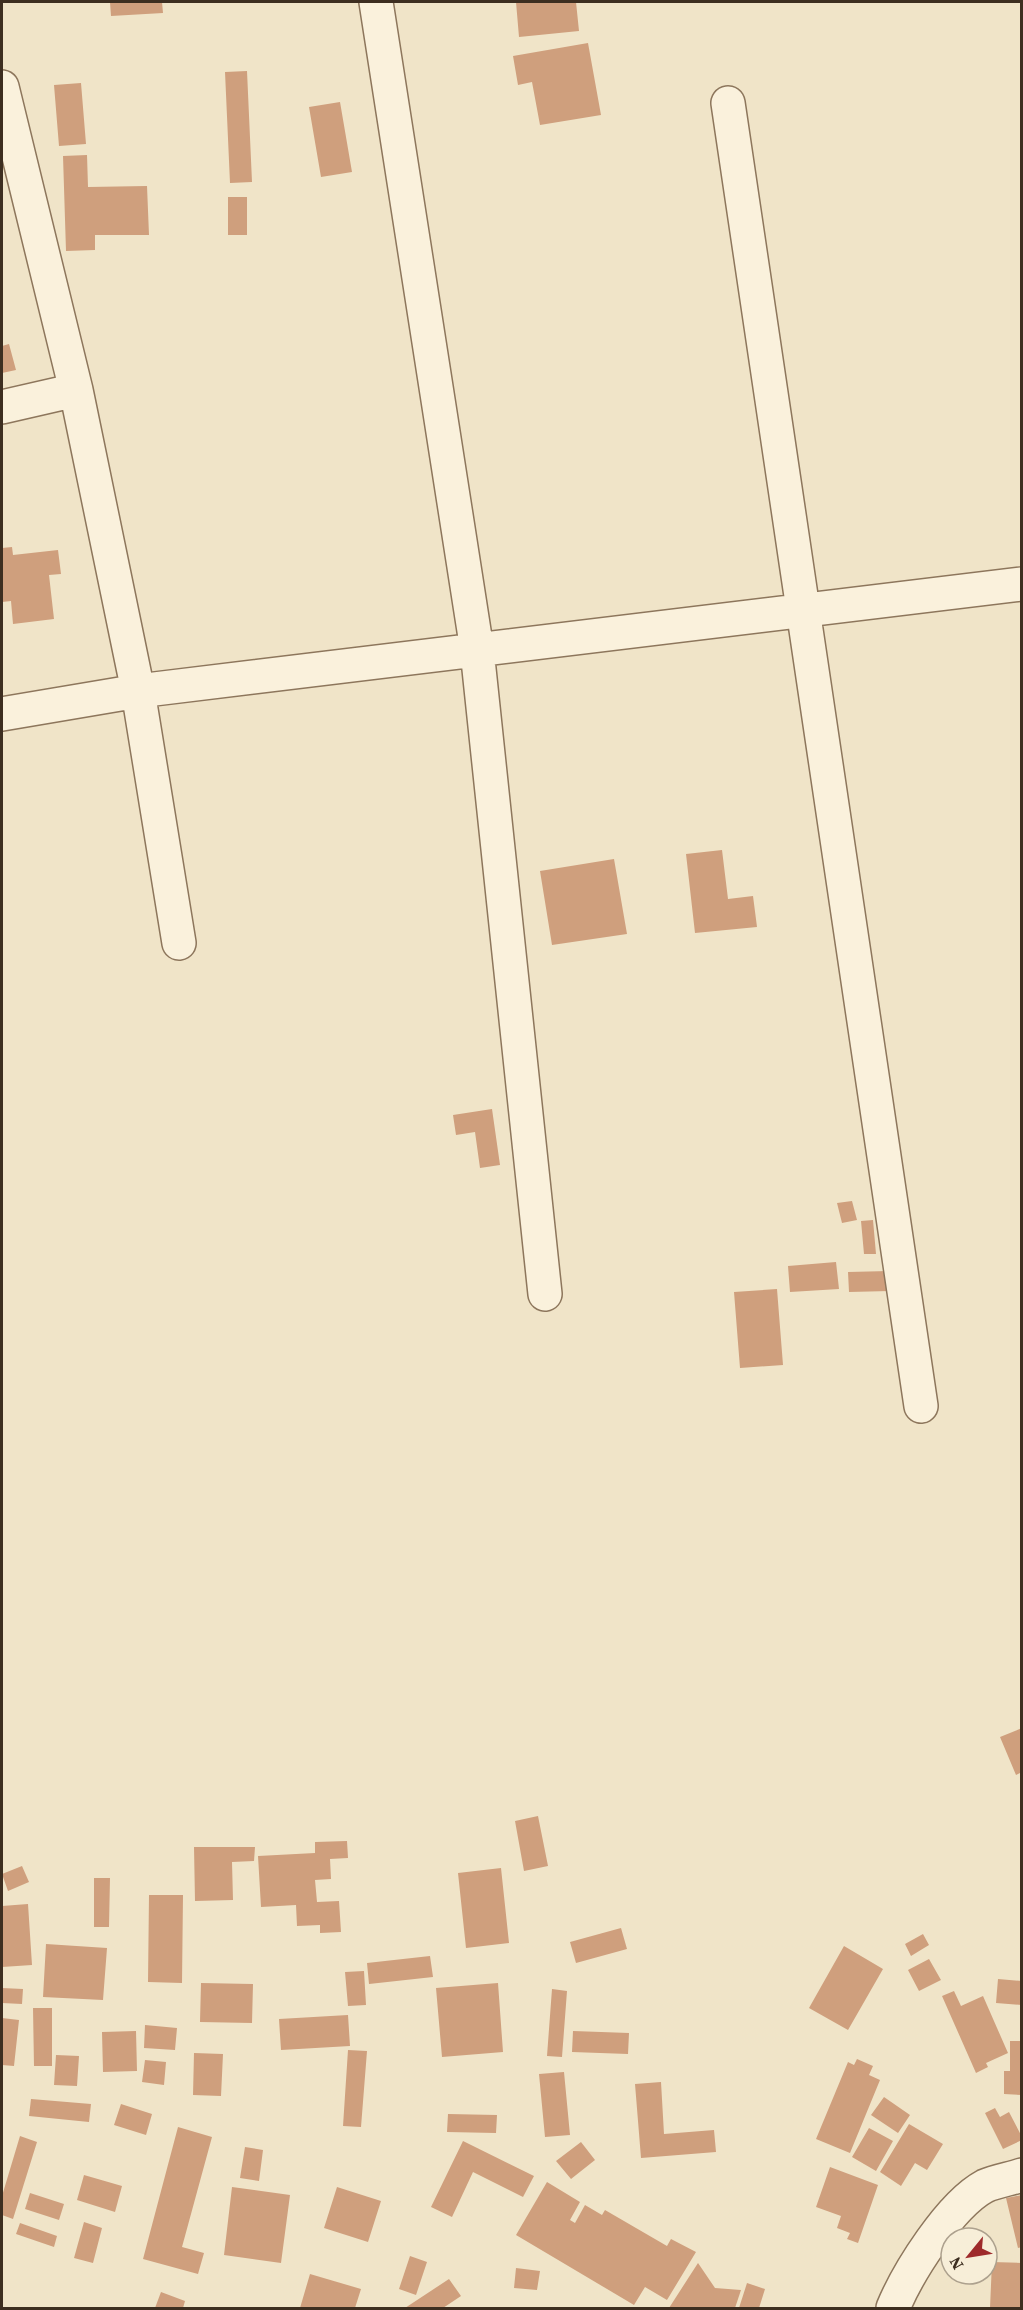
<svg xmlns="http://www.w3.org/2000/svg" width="1023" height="2310" viewBox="0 0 1023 2310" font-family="'Source Serif 4',serif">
<rect width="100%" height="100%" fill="#f0e4c8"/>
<path fill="#cf9f7d" d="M 110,2 L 162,2 L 163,13 L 111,16 Z
M 516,2 L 576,2 L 579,31 L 519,37 Z
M 588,43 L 601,115 L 540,125 L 532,82 L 518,85 L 513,56 Z
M 247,71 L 252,182 L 230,183 L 225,72 Z
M 81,83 L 86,144 L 59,146 L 54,85 Z
M 340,102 L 352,172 L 321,177 L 309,107 Z
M 87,155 L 88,187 L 147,186 L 149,235 L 95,235 L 95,250 L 66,251 L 63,156 Z
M 228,197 L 247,197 L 247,235 L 228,235 Z
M 9,344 L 16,370 L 2,373 L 2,346 Z
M 12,547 L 13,555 L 58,550 L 61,574 L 49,575 L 54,619 L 13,624 L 11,601 L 2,602 L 2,548 Z
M 722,850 L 728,899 L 753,896 L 757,927 L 695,933 L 686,854 Z
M 614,859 L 627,934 L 552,945 L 540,871 Z
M 492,1109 L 500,1165 L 480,1168 L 475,1132 L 456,1135 L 453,1115 Z
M 852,1201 L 857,1220 L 842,1223 L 837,1203 Z
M 873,1220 L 876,1254 L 864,1254 L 861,1221 Z
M 836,1262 L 839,1289 L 790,1292 L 788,1266 Z
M 889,1271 L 890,1291 L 849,1292 L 848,1272 Z
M 777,1289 L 783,1365 L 740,1368 L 734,1292 Z
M 1022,1728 L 1022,1772 L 1016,1775 L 1000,1737 Z
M 538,1816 L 548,1866 L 524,1871 L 515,1821 Z
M 347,1841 L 348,1858 L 330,1859 L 331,1879 L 315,1880 L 317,1902 L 339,1901 L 341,1932 L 320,1933 L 320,1925 L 297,1926 L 296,1905 L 261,1907 L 258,1856 L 315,1853 L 315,1842 Z
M 194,1847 L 255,1847 L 254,1861 L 232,1862 L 233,1900 L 195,1901 Z
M 22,1866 L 29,1882 L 8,1891 L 2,1874 Z
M 501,1868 L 509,1943 L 466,1948 L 458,1873 Z
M 94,1878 L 110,1878 L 109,1927 L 94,1927 Z
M 149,1895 L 183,1895 L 182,1983 L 148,1982 Z
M 28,1904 L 32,1965 L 2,1967 L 2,1906 Z
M 621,1928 L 627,1949 L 576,1963 L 570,1942 Z
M 923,1934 L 929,1945 L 911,1956 L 905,1944 Z
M 46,1944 L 107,1948 L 103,2000 L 43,1997 Z
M 844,1946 L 883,1969 L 848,2030 L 809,2008 Z
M 430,1956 L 433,1977 L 369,1984 L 367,1963 Z
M 929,1959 L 941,1980 L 919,1991 L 908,1970 Z
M 364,1971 L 366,2005 L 348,2006 L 345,1972 Z
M 998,1979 L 1022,1981 L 1022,2005 L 996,2003 Z
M 201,1983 L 253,1984 L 252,2023 L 200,2022 Z
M 498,1983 L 503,2052 L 442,2057 L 436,1988 Z
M 2,1988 L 23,1989 L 22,2004 L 2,2003 Z
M 552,1989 L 567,1991 L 562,2057 L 547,2056 Z
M 954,1991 L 961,2006 L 983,1996 L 1008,2053 L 986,2063 L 988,2067 L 976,2073 L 942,1996 Z
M 33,2008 L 52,2008 L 52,2066 L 34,2066 Z
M 348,2015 L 350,2046 L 281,2050 L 279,2019 Z
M 2,2018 L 19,2020 L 14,2066 L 2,2065 Z
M 145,2025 L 177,2028 L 175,2050 L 144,2048 Z
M 136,2031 L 137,2071 L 103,2072 L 102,2032 Z
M 573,2031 L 629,2033 L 628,2054 L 572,2052 Z
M 1010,2041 L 1022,2041 L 1022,2095 L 1004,2094 L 1004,2071 L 1010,2071 Z
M 348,2050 L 367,2051 L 361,2127 L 343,2126 Z
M 194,2053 L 223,2054 L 221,2096 L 193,2095 Z
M 56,2055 L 79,2056 L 77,2086 L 54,2085 Z
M 857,2059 L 873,2066 L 869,2075 L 880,2080 L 850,2153 L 816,2139 L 848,2062 L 854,2065 Z
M 145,2060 L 166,2062 L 164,2085 L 142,2082 Z
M 564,2072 L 570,2135 L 545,2137 L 539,2074 Z
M 661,2082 L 664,2134 L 714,2130 L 716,2152 L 641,2158 L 635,2084 Z
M 884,2097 L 910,2115 L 898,2133 L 871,2115 Z
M 31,2099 L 91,2104 L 89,2122 L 29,2116 Z
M 121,2104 L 152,2114 L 146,2135 L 114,2125 Z
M 995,2108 L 1000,2117 L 1009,2112 L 1022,2137 L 1022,2140 L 1003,2149 L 985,2113 Z
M 448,2114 L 497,2115 L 496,2133 L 447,2132 Z
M 909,2124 L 943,2144 L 927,2170 L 915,2163 L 901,2186 L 880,2172 Z
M 178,2127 L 212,2137 L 182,2247 L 204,2253 L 198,2274 L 143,2259 Z
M 869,2128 L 893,2141 L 876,2171 L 852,2157 Z
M 20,2136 L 37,2142 L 13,2219 L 2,2215 L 2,2196 Z
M 463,2141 L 534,2176 L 523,2197 L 473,2172 L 452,2217 L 431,2207 Z
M 581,2142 L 595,2160 L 571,2179 L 556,2161 Z
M 245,2147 L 263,2150 L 259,2181 L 240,2178 Z
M 830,2167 L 878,2185 L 858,2243 L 847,2239 L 850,2233 L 837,2228 L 841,2216 L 816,2207 Z
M 84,2175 L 122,2186 L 115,2212 L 77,2200 Z
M 547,2182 L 580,2202 L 570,2220 L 575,2223 L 585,2205 L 602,2215 L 605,2210 L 667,2246 L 671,2239 L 696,2252 L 667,2300 L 645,2287 L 634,2305 L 516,2235 Z
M 232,2187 L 290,2195 L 281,2263 L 224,2255 Z
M 337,2187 L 381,2201 L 368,2242 L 324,2228 Z
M 30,2193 L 64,2204 L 59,2220 L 25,2209 Z
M 1022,2195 L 1022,2247 L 1018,2248 L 1006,2198 Z
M 84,2222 L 102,2228 L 93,2263 L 74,2258 Z
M 20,2223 L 57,2236 L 54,2247 L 16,2234 Z
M 410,2256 L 427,2262 L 416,2295 L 399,2289 Z
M 992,2262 L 1022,2263 L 1022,2308 L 990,2308 Z
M 698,2263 L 715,2288 L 741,2290 L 735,2308 L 669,2308 Z
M 516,2268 L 540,2271 L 537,2290 L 514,2288 Z
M 310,2274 L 361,2289 L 355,2308 L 300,2308 Z
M 449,2279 L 461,2296 L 443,2308 L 405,2308 Z
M 747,2283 L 765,2289 L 759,2308 L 739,2308 Z
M 161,2292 L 185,2301 L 183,2308 L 155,2308 Z"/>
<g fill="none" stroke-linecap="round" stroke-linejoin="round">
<g stroke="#8d765c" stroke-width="36">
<path id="minor" d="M 376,2 L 477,650 L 545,1294
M 2,87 L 76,390 L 138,691 L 179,943
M 728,103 L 921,1406
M 2,407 L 76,390
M 2,714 L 138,691 L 1022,584
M 893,2308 C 908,2272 950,2205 985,2186 C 996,2181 1010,2179 1022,2175"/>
</g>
<use href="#minor" stroke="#faf1dc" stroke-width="33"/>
</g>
<rect width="1023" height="2310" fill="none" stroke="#3d2e20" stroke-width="6"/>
<g transform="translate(969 2256) rotate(240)"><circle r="28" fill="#f7eed8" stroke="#ada18e" stroke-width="1.5"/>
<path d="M0-4.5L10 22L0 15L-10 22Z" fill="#9e2a2b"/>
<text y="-9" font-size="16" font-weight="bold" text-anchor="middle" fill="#3d2e20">N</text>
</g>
</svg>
